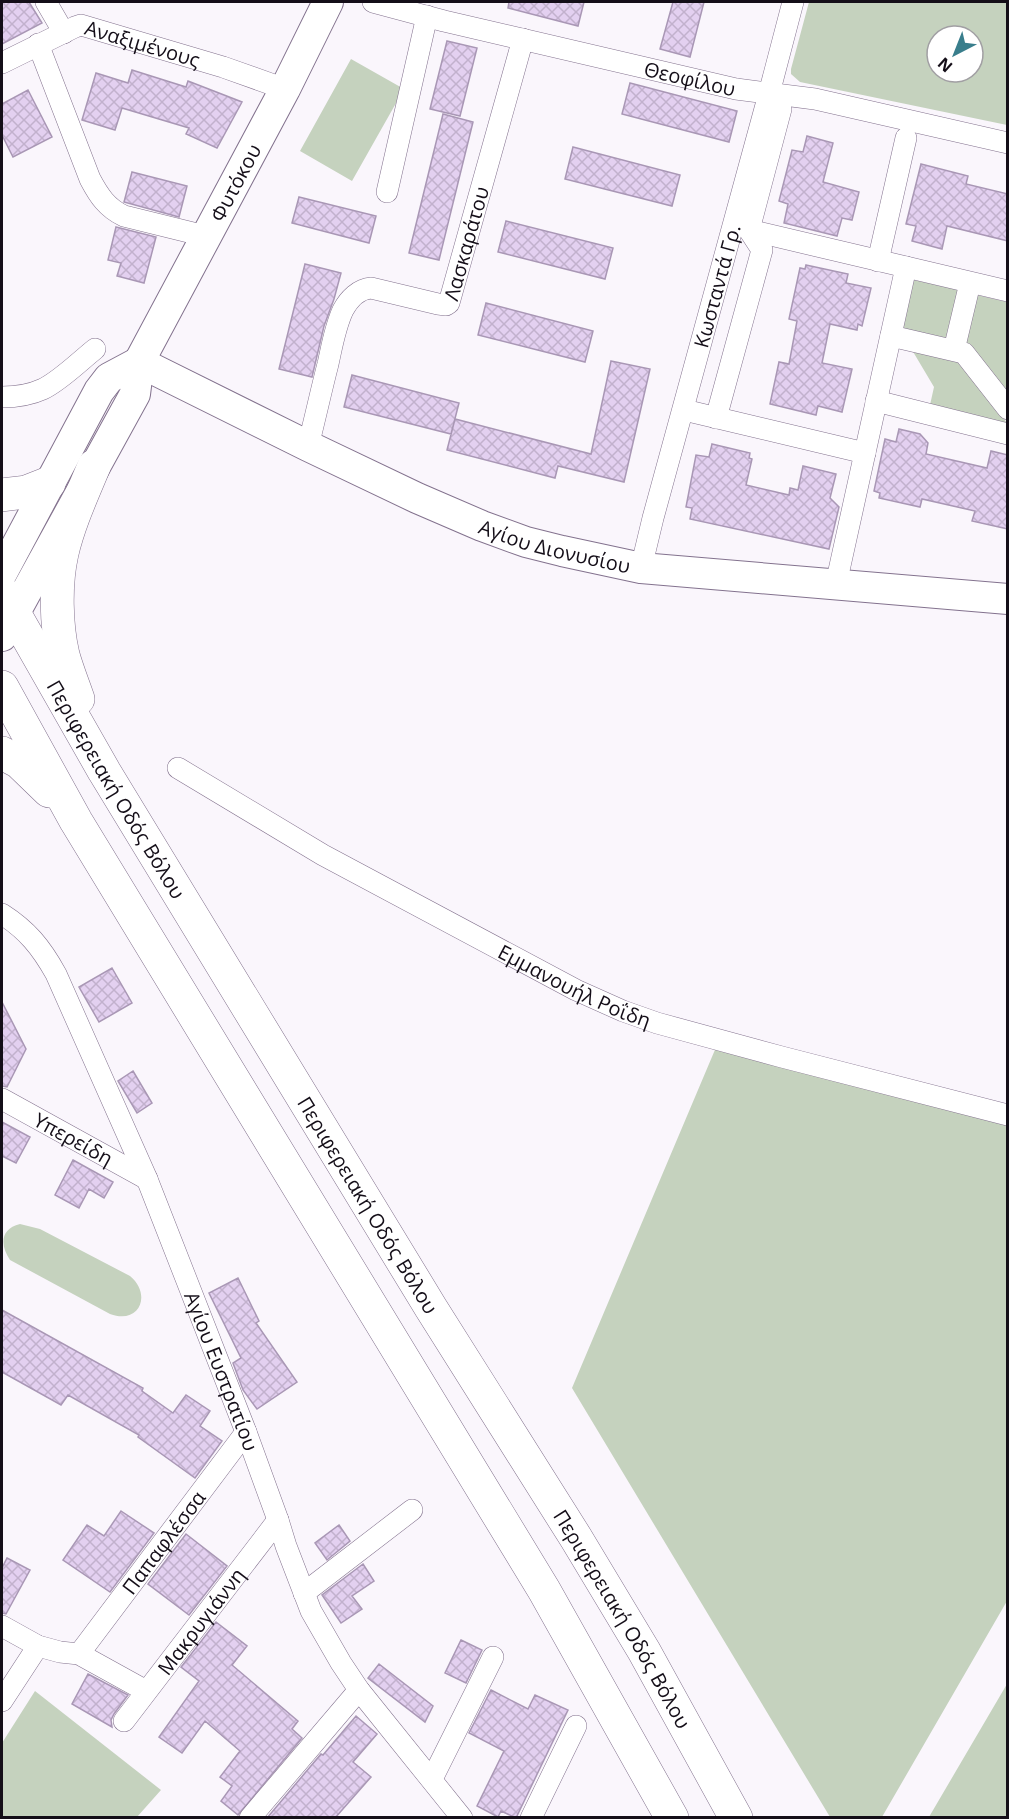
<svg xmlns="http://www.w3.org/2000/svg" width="1009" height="1819" viewBox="0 0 1009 1819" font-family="'Open Sans',sans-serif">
<defs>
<pattern id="building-cross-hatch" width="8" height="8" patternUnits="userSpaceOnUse" patternTransform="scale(1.5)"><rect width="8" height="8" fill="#e3d0f0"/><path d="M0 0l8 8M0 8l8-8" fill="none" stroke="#c2b1cd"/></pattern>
</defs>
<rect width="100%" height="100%" fill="#faf6fc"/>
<path fill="#c5d2be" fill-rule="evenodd" d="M 809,2 L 1007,2 L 1007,125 L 800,82 L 791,74 L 791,69 ZM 937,36 L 973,36 L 973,72 L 937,72 Z
M 351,59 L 404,89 L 352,181 L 300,151 Z
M 910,279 L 959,290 L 947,341 L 898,330 Z
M 977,295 L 1007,302 L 1007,397 L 965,342 Z
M 912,350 L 957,361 L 1007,423 L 1007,425 L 930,405 L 934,387 Z
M 717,1045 L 1007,1117 L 1007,1601 L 882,1817 L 830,1817 L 572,1388 Z
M 20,1224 L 40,1229 L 130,1276 C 152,1294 140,1325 110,1314 L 10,1260 C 0,1245 0,1229 20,1224 Z
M 1007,1684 L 1007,1817 L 929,1817 Z
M 35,1691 L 161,1790 L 137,1817 L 2,1817 L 2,1743 Z"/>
<path fill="url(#building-cross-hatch)" stroke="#a997b5" stroke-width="1.5" d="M 2,2 L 29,2 L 42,23 L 2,44 Z
M 509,2 L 584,2 L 578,26 L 508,8 Z
M 673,2 L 704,2 L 690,57 L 660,49 Z
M 447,41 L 477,48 L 460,116 L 430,109 Z
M 132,70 L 186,87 L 188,81 L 242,102 L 217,148 L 186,134 L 189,128 L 122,108 L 115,130 L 82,120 L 96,73 L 128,83 Z
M 630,83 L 737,111 L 729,142 L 622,114 Z
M 28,90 L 52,137 L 13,157 L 2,135 L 2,104 Z
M 443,114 L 473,122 L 439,260 L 409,253 Z
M 807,136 L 833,143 L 823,182 L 859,192 L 852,220 L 842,218 L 837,236 L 784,223 L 788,204 L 779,201 L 792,150 L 803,152 Z
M 573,147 L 680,175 L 672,206 L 565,179 Z
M 921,164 L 968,176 L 966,184 L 1008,194 L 1008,241 L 947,226 L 942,249 L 912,241 L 916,226 L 906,224 Z
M 132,172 L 187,186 L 179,217 L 124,202 Z
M 299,197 L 376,216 L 369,243 L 292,223 Z
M 506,221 L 613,248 L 605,279 L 498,252 Z
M 116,227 L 156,237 L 144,283 L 117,276 L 121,263 L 108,260 Z
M 305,264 L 341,273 L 334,299 L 324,326 L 312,377 L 279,369 Z
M 806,265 L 848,274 L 846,283 L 871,288 L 862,326 L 858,324 L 857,330 L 830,324 L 822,363 L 852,369 L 842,412 L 818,406 L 816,415 L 770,404 L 779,362 L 789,364 L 797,321 L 789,319 L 800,268 L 805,269 Z
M 486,303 L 593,331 L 585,362 L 478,335 Z
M 611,361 L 650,369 L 624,482 L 558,466 L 555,478 L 447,450 L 455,419 L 591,454 Z
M 352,375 L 459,403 L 451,434 L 344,407 Z
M 899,429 L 920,434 L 928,443 L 926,454 L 987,468 L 991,451 L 1008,455 L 1008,529 L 972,521 L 975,511 L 922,499 L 920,507 L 879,498 L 880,493 L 874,491 L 885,439 L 896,442 Z
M 712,444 L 750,453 L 749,458 L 752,459 L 746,485 L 789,495 L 790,488 L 798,490 L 803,466 L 836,474 L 830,498 L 839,507 L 829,549 L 690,519 L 692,508 L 686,507 L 696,455 L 709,457 Z
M 112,968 L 132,1003 L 99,1022 L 79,987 Z
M 2,1002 L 26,1049 L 7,1087 L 2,1086 Z
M 133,1071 L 152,1103 L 137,1113 L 118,1081 Z
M 2,1122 L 30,1137 L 16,1163 L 2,1156 Z
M 73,1160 L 113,1182 L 104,1198 L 89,1189 L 79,1208 L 55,1195 Z
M 238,1278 L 259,1321 L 256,1323 L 297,1382 L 257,1409 L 243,1390 L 233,1363 L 241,1358 L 209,1293 Z
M 2,1310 L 143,1388 L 142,1391 L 173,1413 L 186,1395 L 210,1411 L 200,1426 L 222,1441 L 195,1478 L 138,1437 L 139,1435 L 68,1395 L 61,1405 L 2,1372 Z
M 121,1511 L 154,1533 L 110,1592 L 63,1560 L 87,1525 L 104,1536 Z
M 339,1525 L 350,1541 L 327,1560 L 315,1543 Z
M 186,1534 L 227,1566 L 189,1615 L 148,1584 Z
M 7,1558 L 30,1570 L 6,1614 L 2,1613 L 2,1568 Z
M 363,1564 L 374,1581 L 352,1596 L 362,1609 L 341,1623 L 322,1595 Z
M 216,1622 L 247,1646 L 232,1665 L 298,1721 L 292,1729 L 302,1738 L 238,1815 L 221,1801 L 232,1786 L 220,1777 L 240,1751 L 205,1721 L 182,1753 L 159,1737 L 199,1681 L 181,1667 Z
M 461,1640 L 482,1650 L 466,1683 L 445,1673 Z
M 379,1664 L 433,1706 L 425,1722 L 368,1678 Z
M 88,1674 L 128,1695 L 114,1714 L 111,1720 L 112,1727 L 72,1704 Z
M 491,1690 L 528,1709 L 535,1695 L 568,1710 L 516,1818 L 501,1811 L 498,1817 L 477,1806 L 504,1751 L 469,1733 Z
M 356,1716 L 377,1734 L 353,1762 L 371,1777 L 335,1818 L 267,1818 L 321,1754 L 323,1755 Z"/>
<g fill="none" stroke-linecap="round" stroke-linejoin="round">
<g stroke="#83728e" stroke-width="22">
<g id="street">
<path d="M 46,2 L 64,33"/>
<path id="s1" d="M 373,2 L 444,21 L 736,89 L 815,99 L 1008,143"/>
<path d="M 38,44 L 90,179 C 99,196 107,208 124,216 L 205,236"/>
<path id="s2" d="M 2,63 L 75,27 L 81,25 L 223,67 L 285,89"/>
<path d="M 387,192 L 427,16"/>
<path d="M 749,230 L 1008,291"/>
<path d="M 878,261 L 906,138"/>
<path d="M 891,336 L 964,353 L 1008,409"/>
<path d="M 954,350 L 970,283"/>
<path d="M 2,397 C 15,397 30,395 43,389 C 60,381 80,361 95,349"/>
<path d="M 876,401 L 1008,434"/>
<path d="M 684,410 L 865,453"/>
<path d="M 716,418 L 762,250 L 749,230 L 781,109"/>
<path id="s3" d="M 308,446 C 315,419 321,391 328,364 C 332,346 335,327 343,310 C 349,299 359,289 371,288 L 438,304 L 446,305 L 449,303 L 523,39"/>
<path id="s4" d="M 641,568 L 653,518 L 766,105 L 793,2"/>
<path d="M 836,584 L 906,267"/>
<path id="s5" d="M 178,768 L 323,855 L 576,990 L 623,1011 L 657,1023 L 782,1057 L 1008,1115"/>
<path id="s6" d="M 2,914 C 27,930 41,947 56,974 L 147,1179 L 246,1432 L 278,1520 L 286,1546 L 311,1611 L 341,1663 L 359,1690 L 462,1818"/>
<path id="s7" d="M 2,1099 L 147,1179"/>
<path d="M 304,1593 L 412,1510"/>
<path d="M 2,1626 L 38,1646 L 60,1652 L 79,1654 L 146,1691"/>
<path id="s8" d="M 79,1654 L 246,1432"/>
<path d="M 2,1701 L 38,1646"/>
<path id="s9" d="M 124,1721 L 278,1520"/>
<path d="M 432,1779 L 493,1657"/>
<path d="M 250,1818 L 359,1690"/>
<path d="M 531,1818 L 576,1726"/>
</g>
</g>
<g stroke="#83728e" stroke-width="32">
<g id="secondary">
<path id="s10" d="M 139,362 L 308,446 L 417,498 L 482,526 L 526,542 L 562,551 L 641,568 L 1008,599"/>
<path d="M 2,573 L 99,391 L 109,378 L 139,362"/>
<path id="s11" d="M 2,636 L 135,394 L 139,362 L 285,89 L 328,2"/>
</g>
</g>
<g stroke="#83728e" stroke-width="34">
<g id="primary">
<path d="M 2,495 L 26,492 L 49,483"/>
<path id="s12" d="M 2,592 L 104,771 L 431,1308 L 576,1538 L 644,1651 L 736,1818"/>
<path d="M 2,687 L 76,821 L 544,1590 L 672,1818"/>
<path d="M 78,699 C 73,684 67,670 63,655 C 56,625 55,584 62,553 C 69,523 82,495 94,466"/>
<path d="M 2,753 L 19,762 L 49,791"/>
</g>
</g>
<use href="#street" stroke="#fff" stroke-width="21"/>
<use href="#secondary" stroke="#fff" stroke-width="30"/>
<use href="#primary" stroke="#fff" stroke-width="33"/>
</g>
<g text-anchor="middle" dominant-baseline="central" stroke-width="5" stroke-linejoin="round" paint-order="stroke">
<g font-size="20" fill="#140e18" stroke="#fff">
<text stroke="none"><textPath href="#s2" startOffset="152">Αναξιμένους</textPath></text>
<text stroke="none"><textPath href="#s1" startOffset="326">Θεοφίλου</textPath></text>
<text stroke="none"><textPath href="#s11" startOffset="512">Φυτόκου</textPath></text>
<text stroke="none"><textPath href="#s3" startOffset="320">Λασκαράτου</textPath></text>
<text stroke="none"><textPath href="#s4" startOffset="292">Κωσταντά Γρ.</textPath></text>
<text stroke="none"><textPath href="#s10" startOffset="456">Αγίου Διονυσίου</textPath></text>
<text stroke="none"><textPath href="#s12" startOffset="228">Περιφερειακή Οδός Βόλου</textPath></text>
<text stroke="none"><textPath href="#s5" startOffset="453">Εμμανουήλ Ροΐδη</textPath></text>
<text stroke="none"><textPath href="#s7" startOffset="82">Υπερείδη</textPath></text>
<text stroke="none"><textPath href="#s12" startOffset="714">Περιφερειακή Οδός Βόλου</textPath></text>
<text stroke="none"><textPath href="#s6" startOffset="512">Αγίου Ευστρατίου</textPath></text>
<text stroke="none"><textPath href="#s8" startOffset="140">Παπαφλέσσα</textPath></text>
<text stroke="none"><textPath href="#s12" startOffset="1200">Περιφερειακή Οδός Βόλου</textPath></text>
<text stroke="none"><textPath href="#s9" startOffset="126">Μακρυγιάννη</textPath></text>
</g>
</g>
<rect width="1009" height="1819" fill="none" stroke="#140e18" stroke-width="6"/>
<g transform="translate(955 54) rotate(222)"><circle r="28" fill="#ffffff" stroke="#a19fa3" stroke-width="1.5"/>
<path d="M0-4.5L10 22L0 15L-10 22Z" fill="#397e8c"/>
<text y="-9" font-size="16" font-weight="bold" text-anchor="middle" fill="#140e18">N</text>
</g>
</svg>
